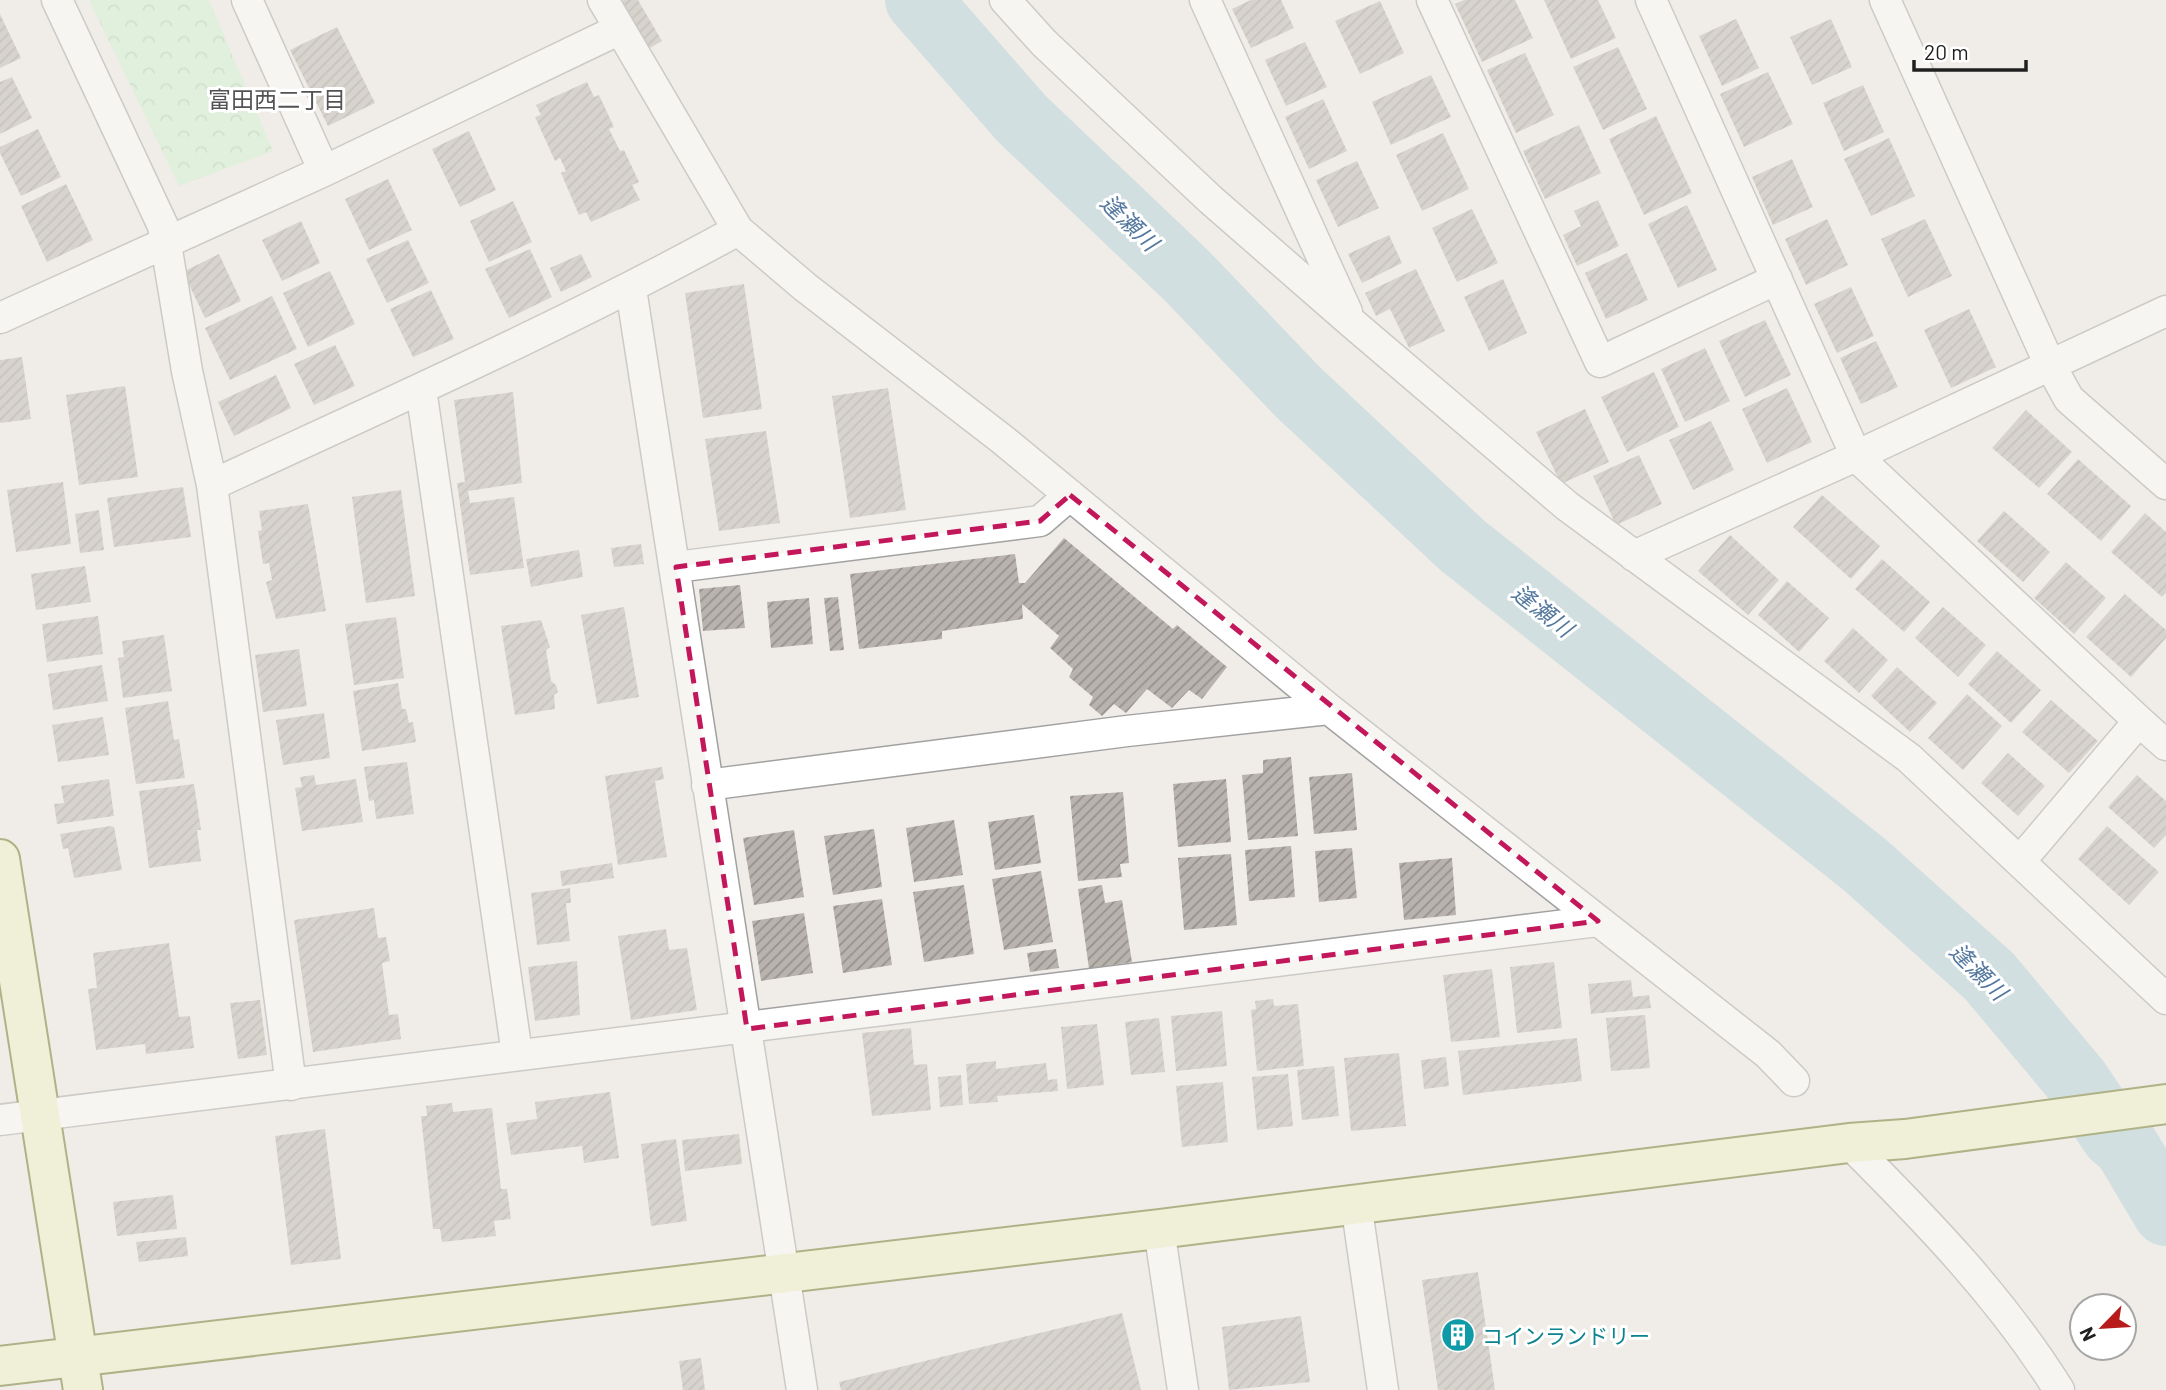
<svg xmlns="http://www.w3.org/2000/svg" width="2166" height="1390" viewBox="0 0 2166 1390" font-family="Barlow,'Noto Sans JP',sans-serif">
<defs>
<pattern id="park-crowns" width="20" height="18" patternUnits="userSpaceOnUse" patternTransform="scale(1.75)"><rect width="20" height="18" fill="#ccf3cf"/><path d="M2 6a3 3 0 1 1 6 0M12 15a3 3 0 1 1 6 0" fill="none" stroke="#afd0b1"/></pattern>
<pattern id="building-hatch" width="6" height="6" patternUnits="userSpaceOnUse" patternTransform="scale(1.75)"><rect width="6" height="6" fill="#b9b3ae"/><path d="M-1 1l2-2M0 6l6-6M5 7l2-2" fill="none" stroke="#96918d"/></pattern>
</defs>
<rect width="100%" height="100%" fill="#f0ede8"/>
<path fill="url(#park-crowns)" d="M 89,0 L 209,0 L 273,151 L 179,186 Z"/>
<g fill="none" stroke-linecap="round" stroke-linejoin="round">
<path stroke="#aeced7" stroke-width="66" d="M 918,0 L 1022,119 L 1187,276 L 1299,393 L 1463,546 L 1865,865 L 1989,976 L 2077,1081 L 2114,1136 L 2126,1146 L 2166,1213"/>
</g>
<path fill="url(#building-hatch)" d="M 624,0 L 638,0 L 662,41 L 639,54 L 612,7 Z
M 1251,0 L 1281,0 L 1294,28 L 1251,48 L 1232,9 Z
M 1464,0 L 1515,0 L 1533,38 L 1482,62 L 1455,4 Z
M 1544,0 L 1598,0 L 1616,38 L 1571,59 Z
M 1380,1 L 1404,53 L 1360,74 L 1335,21 Z
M 0,14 L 21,58 L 0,68 Z
M 1736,19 L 1759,68 L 1722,86 L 1699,36 Z
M 1831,19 L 1852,67 L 1812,85 L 1790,37 Z
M 337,27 L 375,103 L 328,126 L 290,50 Z
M 1305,42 L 1327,87 L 1286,106 L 1265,60 Z
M 1618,47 L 1647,109 L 1603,130 L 1573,67 Z
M 1525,53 L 1554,115 L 1516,133 L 1487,70 Z
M 1768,72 L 1793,124 L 1744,147 L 1720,94 Z
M 1431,75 L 1451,117 L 1391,145 L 1372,102 Z
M 12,77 L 32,118 L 0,134 L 0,82 Z
M 587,82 L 594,97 L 599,95 L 614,127 L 609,129 L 620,151 L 624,150 L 639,182 L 632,185 L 640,200 L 591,222 L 586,212 L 579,215 L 561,173 L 566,171 L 560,158 L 555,161 L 535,117 L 541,115 L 536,105 Z
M 1863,85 L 1884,132 L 1844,151 L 1823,103 Z
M 1323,99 L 1347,151 L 1309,169 L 1285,117 Z
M 1656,116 L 1692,193 L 1644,215 L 1609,139 Z
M 1579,125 L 1601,173 L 1545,199 L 1523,151 Z
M 38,129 L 61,177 L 21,196 L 0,153 L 0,147 Z
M 469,131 L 496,190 L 460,207 L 432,149 Z
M 1443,133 L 1469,189 L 1422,211 L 1396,155 Z
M 1889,138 L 1915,196 L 1871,216 L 1844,159 Z
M 1792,159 L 1813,207 L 1773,225 L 1752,177 Z
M 1357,161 L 1379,208 L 1338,227 L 1316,180 Z
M 388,179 L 412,230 L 369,250 L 345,199 Z
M 66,184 L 93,240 L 47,262 L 21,206 Z
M 1598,200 L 1619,246 L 1577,266 L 1563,235 L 1581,226 L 1574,211 Z
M 513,201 L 532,242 L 489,262 L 470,221 Z
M 1687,205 L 1717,270 L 1678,288 L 1648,224 Z
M 1472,209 L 1498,263 L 1457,282 L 1432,228 Z
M 1827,219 L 1848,265 L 1806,285 L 1785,239 Z
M 1925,219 L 1952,276 L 1908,297 L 1881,239 Z
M 301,221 L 320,263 L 282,281 L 262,240 Z
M 1389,235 L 1402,263 L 1362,283 L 1348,254 Z
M 408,240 L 429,283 L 387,303 L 366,259 Z
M 530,249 L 552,297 L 509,318 L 485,269 Z
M 1627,253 L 1648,300 L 1606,319 L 1585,273 Z
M 219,254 L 241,301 L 205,318 L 183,272 Z
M 581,254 L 592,277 L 561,292 L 550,268 Z
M 1416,269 L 1445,331 L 1409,348 L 1390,309 L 1376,316 L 1365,293 Z
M 330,271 L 355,324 L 308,347 L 283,293 Z
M 1503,279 L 1527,333 L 1489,351 L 1464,297 Z
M 744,284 L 762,409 L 703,418 L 685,293 Z
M 1851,287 L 1874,336 L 1837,353 L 1814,304 Z
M 431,290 L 454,339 L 413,357 L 390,309 Z
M 272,296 L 297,349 L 230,380 L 205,328 Z
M 1969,309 L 1996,367 L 1951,388 L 1924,330 Z
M 1765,320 L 1791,375 L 1745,397 L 1719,341 Z
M 1876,341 L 1898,387 L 1861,404 L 1840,358 Z
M 335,345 L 355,386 L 314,405 L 294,364 Z
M 1705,348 L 1730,401 L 1685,422 L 1661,369 Z
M 22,357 L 31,419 L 0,423 L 0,360 Z
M 1654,372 L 1679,427 L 1627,452 L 1601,397 Z
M 276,375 L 291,408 L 234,436 L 218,402 Z
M 125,386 L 138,477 L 79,485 L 66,395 Z
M 888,388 L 906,510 L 850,518 L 832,396 Z
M 1787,388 L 1812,442 L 1767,463 L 1742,409 Z
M 513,392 L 522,483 L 468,491 L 470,503 L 514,497 L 524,568 L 470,575 L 457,483 L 465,482 L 454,400 Z
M 1585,409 L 1609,462 L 1561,484 L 1536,432 Z
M 2026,410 L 2072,452 L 2039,488 L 1992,448 Z
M 1711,421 L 1734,470 L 1693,490 L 1669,440 Z
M 766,431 L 780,523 L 719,531 L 705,439 Z
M 1639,455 L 1662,504 L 1616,525 L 1593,476 Z
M 2078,459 L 2131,506 L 2101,541 L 2047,494 Z
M 63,482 L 71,544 L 16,552 L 7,490 Z
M 183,487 L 191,537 L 114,547 L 107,498 Z
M 401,490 L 415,596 L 366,603 L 352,497 Z
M 1822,495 L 1880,546 L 1851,579 L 1793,527 Z
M 308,504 L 326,611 L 276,619 L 266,582 L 272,580 L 269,563 L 263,564 L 258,531 L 262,530 L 259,511 Z
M 99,510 L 104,550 L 80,553 L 75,514 Z
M 2004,511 L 2050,552 L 2023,582 L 1977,541 Z
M 2145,513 L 2166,532 L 2166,593 L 2162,597 L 2111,552 Z
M 1730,535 L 1779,580 L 1748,615 L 1698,571 Z
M 1064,538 L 1173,629 L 1177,625 L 1227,667 L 1202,699 L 1189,690 L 1172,708 L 1147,689 L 1126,713 L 1114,704 L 1102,716 L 1089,705 L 1093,697 L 1069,677 L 1073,669 L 1050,648 L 1059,636 L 1022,604 L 1023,619 L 942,631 L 942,639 L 859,649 L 850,574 L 1015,554 L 1019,583 L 1025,583 Z
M 641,544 L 644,564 L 614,567 L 611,548 Z
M 579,550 L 583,577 L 531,587 L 526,559 Z
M 1882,559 L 1930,602 L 1904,632 L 1855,589 Z
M 2066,562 L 2106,598 L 2074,634 L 2034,598 Z
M 85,566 L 91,602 L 36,610 L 31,574 Z
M 1787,581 L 1829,618 L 1799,652 L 1758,615 Z
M 740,585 L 745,628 L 703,631 L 699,589 Z
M 2125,594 L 2166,630 L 2166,638 L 2131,677 L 2086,637 Z
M 838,597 L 844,650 L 830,651 L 824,598 Z
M 809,598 L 813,644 L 771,648 L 767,602 Z
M 624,607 L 639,697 L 597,704 L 581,615 Z
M 1943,607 L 1986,645 L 1958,677 L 1915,638 Z
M 98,616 L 103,654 L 47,662 L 42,624 Z
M 396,617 L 404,678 L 354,685 L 345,624 Z
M 541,620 L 550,647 L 546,650 L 551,681 L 556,685 L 558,692 L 554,695 L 555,709 L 515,715 L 501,626 Z
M 1853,628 L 1888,660 L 1859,693 L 1824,661 Z
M 164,635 L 172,691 L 123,698 L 118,658 L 124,657 L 122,641 Z
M 299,649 L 307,706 L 263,712 L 255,655 Z
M 1997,651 L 2041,690 L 2011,723 L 1968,684 Z
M 102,665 L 108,701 L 53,710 L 48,674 Z
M 1897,667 L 1937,703 L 1910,732 L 1871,696 Z
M 398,683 L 402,709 L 406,709 L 409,723 L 413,722 L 416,742 L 362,751 L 353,691 Z
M 1967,694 L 2002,726 L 1963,770 L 1928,738 Z
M 2051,700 L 2098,741 L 2069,773 L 2022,732 Z
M 168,701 L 174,740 L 179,739 L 185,778 L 136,784 L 125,708 Z
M 324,713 L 330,758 L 283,765 L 276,720 Z
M 103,717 L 109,755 L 58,762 L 52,725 Z
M 2008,753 L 2045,786 L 2018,816 L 1981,783 Z
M 1291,757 L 1298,836 L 1248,840 L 1242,775 L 1263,773 L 1263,760 Z
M 407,762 L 414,814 L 376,819 L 374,800 L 369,801 L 364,767 Z
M 662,767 L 664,779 L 655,781 L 667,857 L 618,865 L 605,776 Z
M 1352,773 L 1357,830 L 1314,834 L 1309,777 Z
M 314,775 L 316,785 L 356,779 L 363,822 L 302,831 L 295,788 L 302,787 L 300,777 Z
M 2137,775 L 2166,801 L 2166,835 L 2154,848 L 2108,807 Z
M 109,779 L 114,816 L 57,824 L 54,804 L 64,803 L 61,786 Z
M 1226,779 L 1231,842 L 1178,847 L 1173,784 Z
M 194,784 L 201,830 L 197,830 L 201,861 L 149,868 L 139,791 Z
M 1123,792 L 1129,863 L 1120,864 L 1122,877 L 1078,881 L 1070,796 Z
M 1034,815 L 1041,863 L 995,870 L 988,822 Z
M 954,820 L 963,875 L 914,882 L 906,828 Z
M 110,826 L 114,827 L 122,870 L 74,878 L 68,848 L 63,849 L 60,834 Z
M 2107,826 L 2159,872 L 2129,905 L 2078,859 Z
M 874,829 L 882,887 L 833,895 L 824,836 Z
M 794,830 L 804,897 L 754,905 L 743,838 Z
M 1291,846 L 1295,897 L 1249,901 L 1245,850 Z
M 1352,848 L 1357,898 L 1319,902 L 1315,851 Z
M 1231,854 L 1237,925 L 1184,930 L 1178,858 Z
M 1452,858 L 1456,915 L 1404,920 L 1399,863 Z
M 612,863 L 614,878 L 562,886 L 560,871 Z
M 1041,871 L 1053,942 L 1004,950 L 992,879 Z
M 964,885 L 974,954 L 924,962 L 913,892 Z
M 1102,885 L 1105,903 L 1122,900 L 1132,962 L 1089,969 L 1078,889 Z
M 570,888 L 571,903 L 566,903 L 570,941 L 537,945 L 531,893 Z
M 882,899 L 892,965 L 843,973 L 833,906 Z
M 374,908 L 378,938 L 386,937 L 390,961 L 382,963 L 389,1015 L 398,1014 L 401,1039 L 313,1052 L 294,920 Z
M 804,913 L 813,973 L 761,981 L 752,921 Z
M 666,929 L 669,950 L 687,948 L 697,1010 L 631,1020 L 618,936 Z
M 169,943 L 179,1017 L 190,1016 L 194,1048 L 146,1054 L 145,1044 L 96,1050 L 88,989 L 97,988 L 93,953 Z
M 1056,949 L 1059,968 L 1030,972 L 1027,953 Z
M 577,961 L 580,1015 L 535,1021 L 528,967 Z
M 1554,962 L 1562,1028 L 1517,1033 L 1510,967 Z
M 1492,969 L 1500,1037 L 1451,1042 L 1443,975 Z
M 1631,980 L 1633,997 L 1649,995 L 1651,1008 L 1591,1014 L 1588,984 Z
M 1273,999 L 1274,1006 L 1298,1004 L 1304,1066 L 1257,1071 L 1251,1010 L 1256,1009 L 1255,1001 Z
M 260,1000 L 267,1055 L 238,1059 L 230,1003 Z
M 1222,1011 L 1227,1066 L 1176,1071 L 1171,1016 Z
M 1645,1015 L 1650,1068 L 1611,1071 L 1606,1018 Z
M 1159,1018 L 1165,1072 L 1131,1075 L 1125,1022 Z
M 1097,1024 L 1104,1085 L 1067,1089 L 1061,1027 Z
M 911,1028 L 914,1065 L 927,1064 L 931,1110 L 872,1116 L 862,1033 Z
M 1577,1038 L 1582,1081 L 1463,1095 L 1458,1051 Z
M 1399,1053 L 1406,1126 L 1351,1131 L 1344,1058 Z
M 1446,1057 L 1449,1086 L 1424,1089 L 1421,1060 Z
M 996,1061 L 996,1069 L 1046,1063 L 1048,1080 L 1057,1079 L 1058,1091 L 997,1096 L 998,1102 L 969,1104 L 966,1064 Z
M 1334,1066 L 1339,1116 L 1302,1120 L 1297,1070 Z
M 1288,1074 L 1293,1126 L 1257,1130 L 1252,1077 Z
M 961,1075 L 963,1105 L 940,1107 L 938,1077 Z
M 1223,1082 L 1228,1142 L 1182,1147 L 1176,1086 Z
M 610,1092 L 619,1158 L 584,1163 L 582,1146 L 511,1155 L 506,1123 L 537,1119 L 535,1102 Z
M 452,1103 L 453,1112 L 492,1108 L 501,1189 L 507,1189 L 511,1219 L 494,1221 L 496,1236 L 442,1242 L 440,1229 L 433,1229 L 421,1116 L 427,1116 L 426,1106 Z
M 325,1129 L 341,1259 L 291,1265 L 275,1136 Z
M 739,1134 L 742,1164 L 685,1171 L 682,1140 Z
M 676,1139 L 687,1221 L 651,1226 L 641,1144 Z
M 173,1195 L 177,1229 L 117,1236 L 113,1202 Z
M 186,1237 L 188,1256 L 139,1262 L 136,1242 Z
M 1478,1272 L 1495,1390 L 1438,1390 L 1422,1280 Z
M 1122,1313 L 1141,1390 L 841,1390 L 839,1382 Z
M 1301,1316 L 1310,1382 L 1229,1390 L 1222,1327 Z
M 701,1358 L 705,1390 L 683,1390 L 679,1361 Z"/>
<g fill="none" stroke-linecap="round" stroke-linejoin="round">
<g stroke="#a1a1a1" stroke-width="33">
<path id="street" d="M 57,0 L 163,226 L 187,371 L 212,485 L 291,1085
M 247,0 L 324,171
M 603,0 L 738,230 L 805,287 L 1003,440 L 1329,709 L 1768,1054 L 1794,1081
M 1005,0 L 1044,43 L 1114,109 L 1211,200 L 1351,322 L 1567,506 L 1909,758 L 2166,999
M 1205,0 L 1347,312
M 1432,0 L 1600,362 L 1777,279
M 1651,0 L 1856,456 L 2139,721
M 1885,0 L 2049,363 L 2069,399 L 2166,484
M 631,289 L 802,1390
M 0,318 L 324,171 L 620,29
M 421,389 L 517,1054
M 212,485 C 389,403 567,324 738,230
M 1634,556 L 1856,456 L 2166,311
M 676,567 L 1040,521 L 1070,495
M 707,785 L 1127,731 L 1329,709
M 2021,860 L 2139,721 L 2166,745
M 0,1120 L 1598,921
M 1849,1143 C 1926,1220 2001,1297 2059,1390
M 1356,1203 L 1383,1390
M 1159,1229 L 1183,1390"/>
</g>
<g stroke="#616c13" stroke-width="42">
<path id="secondary" d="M 0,859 L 83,1390
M 0,1366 L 1159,1229 L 1849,1143 L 1905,1139 L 2166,1104"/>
</g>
<use href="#street" stroke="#fff" stroke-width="30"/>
<use href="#secondary" stroke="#eff2c4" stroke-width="38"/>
</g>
<path d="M0 0H2166V1390H0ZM 1070,495 L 1598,921 L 747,1029 L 676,567 L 1040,521 Z" fill="#f0ede8" fill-opacity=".55" fill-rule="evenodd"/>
<path fill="none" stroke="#c2185b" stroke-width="5" stroke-dasharray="14 9" stroke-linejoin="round" d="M 1070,495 L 1598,921 L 747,1029 L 676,567 L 1040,521 Z"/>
<defs>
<g id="building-disc" transform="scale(1.75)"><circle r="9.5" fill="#0f9aa8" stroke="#fff"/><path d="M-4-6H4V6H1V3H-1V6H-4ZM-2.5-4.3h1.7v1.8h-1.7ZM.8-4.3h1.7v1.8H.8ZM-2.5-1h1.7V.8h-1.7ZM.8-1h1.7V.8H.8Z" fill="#fff"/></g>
</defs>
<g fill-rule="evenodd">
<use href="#building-disc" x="1458" y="1335"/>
</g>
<g text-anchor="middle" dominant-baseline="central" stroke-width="6" stroke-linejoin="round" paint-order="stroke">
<g font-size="21" fill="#0d838f" stroke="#fff" text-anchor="start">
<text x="1482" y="1335">コインランドリー</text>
</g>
<g font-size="23" fill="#535353" stroke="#fff">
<text x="277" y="99">富田西二丁目</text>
</g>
<g font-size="23" font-style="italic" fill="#54789e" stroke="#fff">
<text transform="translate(1130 222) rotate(44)">逢瀬川</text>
<text transform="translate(1543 610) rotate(38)">逢瀬川</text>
<text transform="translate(1979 971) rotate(45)">逢瀬川</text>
</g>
</g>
<g transform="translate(2103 1327) rotate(245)"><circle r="33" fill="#ffffff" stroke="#a6a6a6" stroke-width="2"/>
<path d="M0-5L12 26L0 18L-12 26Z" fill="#b71c1a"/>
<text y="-10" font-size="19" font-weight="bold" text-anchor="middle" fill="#202020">N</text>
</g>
<path d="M1914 60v10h112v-10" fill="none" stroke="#202020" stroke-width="3.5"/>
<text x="1924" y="60" font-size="21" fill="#202020" stroke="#ffffff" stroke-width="5" paint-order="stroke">20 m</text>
</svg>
